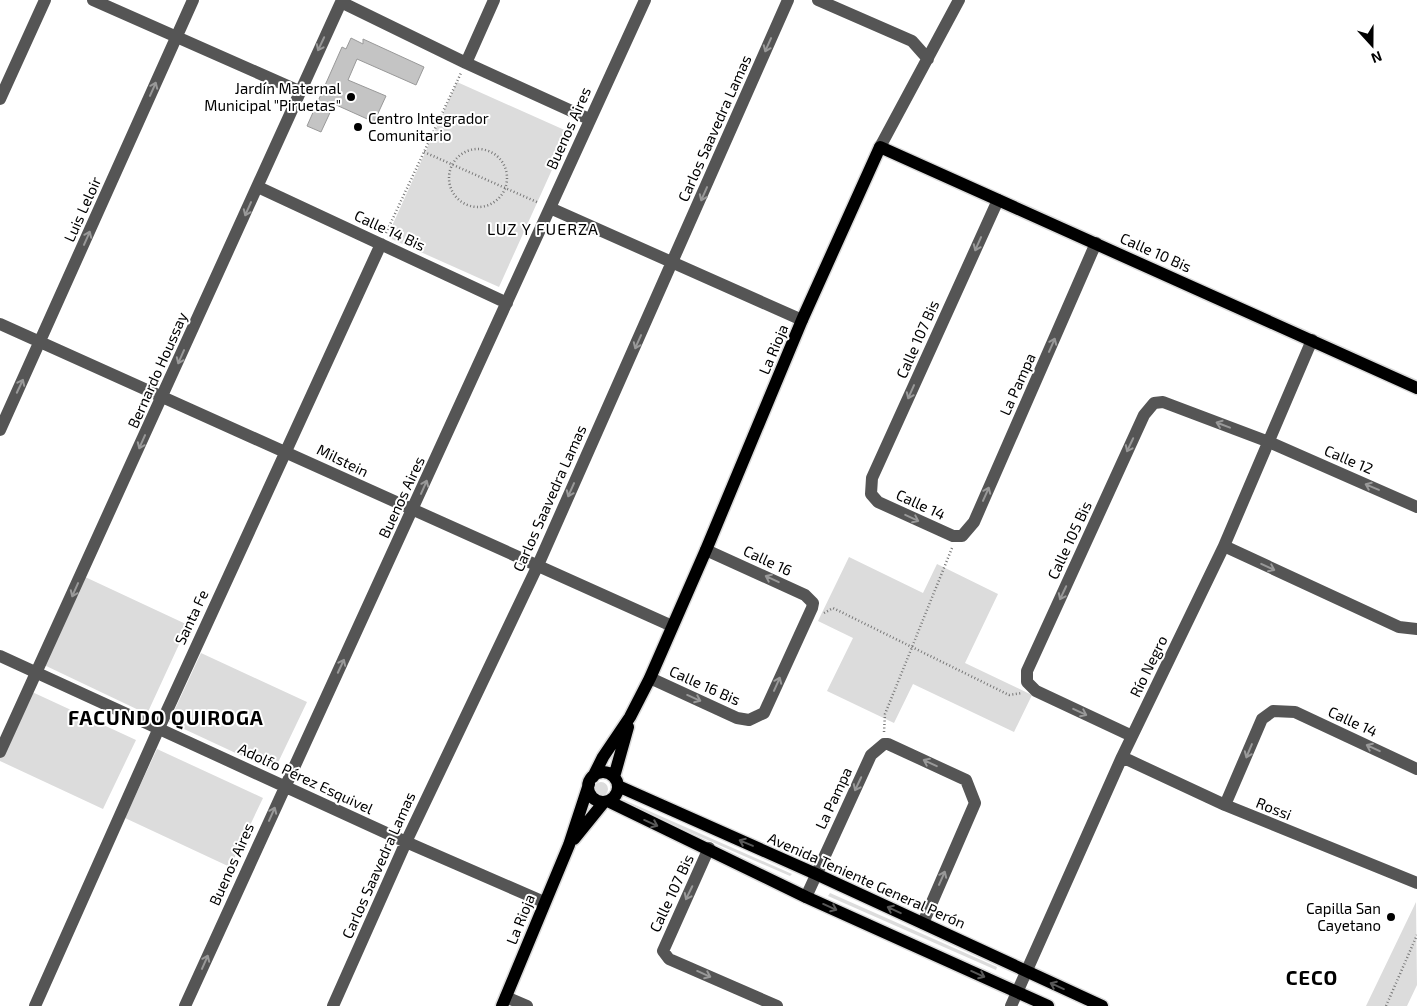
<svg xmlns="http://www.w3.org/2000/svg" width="1417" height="1006" viewBox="0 0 1417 1006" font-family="'Exo 2',sans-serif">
<rect width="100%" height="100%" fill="#fff"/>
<path fill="#dcdcdc" d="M 457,82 L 569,132 L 499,287 L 387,237 Z
M 849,557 L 923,593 L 937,564 L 998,594 L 965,663 L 1032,695 L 1014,732 L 913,684 L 894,723 L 827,691 L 853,638 L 818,621 Z
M 83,576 L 188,625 L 147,714 L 42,664 Z
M 201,653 L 307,702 L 274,771 L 169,722 Z
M 30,691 L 136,740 L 103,809 L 0,761 L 0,756 Z
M 157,749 L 263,798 L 230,867 L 125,818 Z
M594 789a7 7 0 1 1 14 0a7 7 0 1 1-14 0Z
M 624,800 L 792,874 L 790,876 L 623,803 Z
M 830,893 L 997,967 L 996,970 L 828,896 Z
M 1416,902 L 1417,985 L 1407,1006 L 1366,1006 Z"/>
<path fill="#c4c4c4" stroke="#999" d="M 351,38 L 363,44 L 363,39 L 424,67 L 416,85 L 357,59 L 348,80 L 386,96 L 374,122 L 334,104 L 321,132 L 307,126 L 342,47 L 346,49 Z"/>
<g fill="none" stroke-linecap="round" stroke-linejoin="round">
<g stroke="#dbdbdb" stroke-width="15">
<path id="major" d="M588 787a15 15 0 1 1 30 0a15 15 0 1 1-30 0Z
M 593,777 L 603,757 L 630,717 L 650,678 L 706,550 L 802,320 L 880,147 L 1417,388
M 614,777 L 628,727
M 618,786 L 816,874 L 1102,1006
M 608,801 L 806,897 L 1048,1006
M 574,839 L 604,802
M 502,1006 L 569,845 L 589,784"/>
</g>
<path stroke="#777" stroke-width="2.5" stroke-dasharray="1 2.5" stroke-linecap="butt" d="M449 178a29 29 0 1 1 58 0a29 29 0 1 1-58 0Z
M 424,152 L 539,203
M 386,233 L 461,73
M 824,613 L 833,608 L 1009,695 L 1022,693
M 884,732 L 885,714 L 952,548
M 1386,1006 L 1417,935"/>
<path stroke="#555" stroke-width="12" d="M 93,0 L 299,91
M 818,0 L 912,41 L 928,59
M 341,2 L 466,63 L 589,119
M 466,63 L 494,0
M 0,99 L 45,0
M 880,147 L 959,0
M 258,187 L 507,303
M 998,200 L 872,478 L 871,494 L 878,502 L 953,536 L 962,536 L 974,522 L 1096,243
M 550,208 L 802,320
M 0,324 L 672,626
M 0,430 L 193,0
M 1224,546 L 1399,627 L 1417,629
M 0,656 L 406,842 L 544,902
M 650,678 L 737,718 L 749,720 L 764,713 L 812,608 L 813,603 L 805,595 L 706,550
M 1132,736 L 1036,691 L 1027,682 L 1027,671 L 1144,415 L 1154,403 L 1163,402 L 1269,442 L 1417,507
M 0,752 L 342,0
M 1122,757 L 1225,805 L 1417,883
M 1225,805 L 1262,719 L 1273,711 L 1295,712 L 1417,769
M 709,848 L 663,951 L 669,959 L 777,1006
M 806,897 L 871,755 L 884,744 L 888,744 L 966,780 L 975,803 L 923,923
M 506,997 L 527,1006
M 35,1006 L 159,728 L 381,244
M 185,1006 L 645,0
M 333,1006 L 406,842 L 538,565 L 788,0
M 1011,1006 L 1122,757 L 1224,546 L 1312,340"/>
<use href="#major" stroke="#000" stroke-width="12"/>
</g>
<defs><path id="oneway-shaft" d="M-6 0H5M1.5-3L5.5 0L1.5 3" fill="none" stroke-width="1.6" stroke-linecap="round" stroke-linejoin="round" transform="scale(1.25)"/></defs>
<g stroke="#999">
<use href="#oneway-shaft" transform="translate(321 44) rotate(115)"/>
<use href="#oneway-shaft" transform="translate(768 45) rotate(114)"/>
<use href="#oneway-shaft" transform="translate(153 89) rotate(-66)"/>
<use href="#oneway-shaft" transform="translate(704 194) rotate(114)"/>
<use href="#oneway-shaft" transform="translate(248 209) rotate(114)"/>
<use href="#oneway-shaft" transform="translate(87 238) rotate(-66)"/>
<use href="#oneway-shaft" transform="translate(978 244) rotate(114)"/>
<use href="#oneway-shaft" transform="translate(638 342) rotate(114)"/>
<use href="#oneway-shaft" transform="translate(1052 345) rotate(-66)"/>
<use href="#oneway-shaft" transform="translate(181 357) rotate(114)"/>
<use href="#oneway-shaft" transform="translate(20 386) rotate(-65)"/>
<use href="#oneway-shaft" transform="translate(911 392) rotate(114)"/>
<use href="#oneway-shaft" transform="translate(1223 425) rotate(-159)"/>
<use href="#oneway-shaft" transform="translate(142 442) rotate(114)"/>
<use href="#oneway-shaft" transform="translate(1130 445) rotate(115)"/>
<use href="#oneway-shaft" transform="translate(424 487) rotate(-66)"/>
<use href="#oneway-shaft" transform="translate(1372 487) rotate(-157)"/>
<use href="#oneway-shaft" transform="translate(571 490) rotate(114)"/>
<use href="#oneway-shaft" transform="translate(986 494) rotate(-66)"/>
<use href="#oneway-shaft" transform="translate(912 518) rotate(25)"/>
<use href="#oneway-shaft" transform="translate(1268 567) rotate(25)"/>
<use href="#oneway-shaft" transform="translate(772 579) rotate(-155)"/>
<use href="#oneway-shaft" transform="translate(75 590) rotate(114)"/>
<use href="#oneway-shaft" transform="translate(1063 593) rotate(115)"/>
<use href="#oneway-shaft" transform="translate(341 666) rotate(-65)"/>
<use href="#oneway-shaft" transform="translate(777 684) rotate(-66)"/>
<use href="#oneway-shaft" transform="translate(694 698) rotate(24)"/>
<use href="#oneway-shaft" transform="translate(1080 712) rotate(25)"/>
<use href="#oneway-shaft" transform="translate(1373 748) rotate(-155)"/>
<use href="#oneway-shaft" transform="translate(1249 751) rotate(113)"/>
<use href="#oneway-shaft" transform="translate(930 763) rotate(-155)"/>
<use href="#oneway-shaft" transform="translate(858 784) rotate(115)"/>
<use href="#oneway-shaft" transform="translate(272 814) rotate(-66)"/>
<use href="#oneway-shaft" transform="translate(942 878) rotate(-66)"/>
<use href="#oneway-shaft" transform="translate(689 893) rotate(116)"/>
<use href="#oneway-shaft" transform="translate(205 962) rotate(-66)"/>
<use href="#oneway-shaft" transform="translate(704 974) rotate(24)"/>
</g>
<g stroke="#595959">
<use href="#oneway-shaft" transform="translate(651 823) rotate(24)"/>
<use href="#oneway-shaft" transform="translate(746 843) rotate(-157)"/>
<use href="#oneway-shaft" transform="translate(830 907) rotate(24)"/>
<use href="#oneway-shaft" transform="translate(894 910) rotate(-155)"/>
<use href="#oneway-shaft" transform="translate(978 974) rotate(24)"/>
<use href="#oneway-shaft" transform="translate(1057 986) rotate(-156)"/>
</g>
<g fill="#000" stroke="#fff" stroke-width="2">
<circle cx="351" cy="97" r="5"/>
<circle cx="358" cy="127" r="5"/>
<circle cx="1391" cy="917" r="5"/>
</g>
<g text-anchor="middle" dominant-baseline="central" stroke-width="4" stroke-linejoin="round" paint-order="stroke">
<g font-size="15" fill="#000" stroke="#fff" text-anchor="end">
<text x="341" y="88">Jardín Maternal<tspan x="341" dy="17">Municipal "Piruetas"</tspan></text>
<text x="368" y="118" text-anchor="start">Centro Integrador<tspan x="368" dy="17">Comunitario</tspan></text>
<text x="1381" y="908">Capilla San<tspan x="1381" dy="17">Cayetano</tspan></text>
</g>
<g font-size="15" fill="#000" stroke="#fff">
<text transform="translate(568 128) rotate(-66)">Buenos Aires</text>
<text transform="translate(714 128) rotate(-66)">Carlos Saavedra Lamas</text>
<text transform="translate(82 209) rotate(-66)">Luis Leloir</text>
<text transform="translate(390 230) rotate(25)">Calle 14 Bis</text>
<text transform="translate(1156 252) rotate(24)">Calle 10 Bis</text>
<text transform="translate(917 339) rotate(-66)">Calle 107 Bis</text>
<text transform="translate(773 349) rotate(-67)">La Rioja</text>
<text transform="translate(157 370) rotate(-66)">Bernardo Houssay</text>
<text transform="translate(1017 384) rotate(-66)">La Pampa</text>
<text transform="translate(1349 459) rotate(23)">Calle 12</text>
<text transform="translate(343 460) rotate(26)">Milstein</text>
<text transform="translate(401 497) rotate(-65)">Buenos Aires</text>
<text transform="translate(549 498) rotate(-66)">Carlos Saavedra Lamas</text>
<text transform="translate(921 504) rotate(25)">Calle 14</text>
<text transform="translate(1069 540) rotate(-65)">Calle 105 Bis</text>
<text transform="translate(768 560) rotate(25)">Calle 16</text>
<text transform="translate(191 617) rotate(-65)">Santa Fe</text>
<text transform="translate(1148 666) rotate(-64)">Río Negro</text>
<text transform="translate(705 685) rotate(24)">Calle 16 Bis</text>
<text transform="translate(1353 721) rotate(25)">Calle 14</text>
<text transform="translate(306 778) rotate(25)">Adolfo Pérez Esquivel</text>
<text transform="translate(833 798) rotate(-65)">La Pampa</text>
<text transform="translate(1274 808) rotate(22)">Rossi</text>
<text transform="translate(231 864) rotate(-66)">Buenos Aires</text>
<text transform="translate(378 865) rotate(-66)">Carlos Saavedra Lamas</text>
<text transform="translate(867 880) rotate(24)">Avenida Teniente General Perón</text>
<text transform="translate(671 893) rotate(-65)">Calle 107 Bis</text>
<text transform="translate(520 919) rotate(-68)">La Rioja</text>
</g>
<g font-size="16" letter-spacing="1" fill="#000" stroke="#fff">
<text x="543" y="228">LUZ Y FUERZA</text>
</g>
<g font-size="20" font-weight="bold" letter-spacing="1" fill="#000" stroke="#fff">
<text x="166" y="717">FACUNDO QUIROGA</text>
<text x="1312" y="977">CECO</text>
</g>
</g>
<g transform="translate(1372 45) rotate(159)" stroke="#ffffff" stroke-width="4" paint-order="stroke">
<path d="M0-4L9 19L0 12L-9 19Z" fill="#000000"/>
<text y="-8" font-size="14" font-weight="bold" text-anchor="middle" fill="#000000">N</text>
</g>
</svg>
